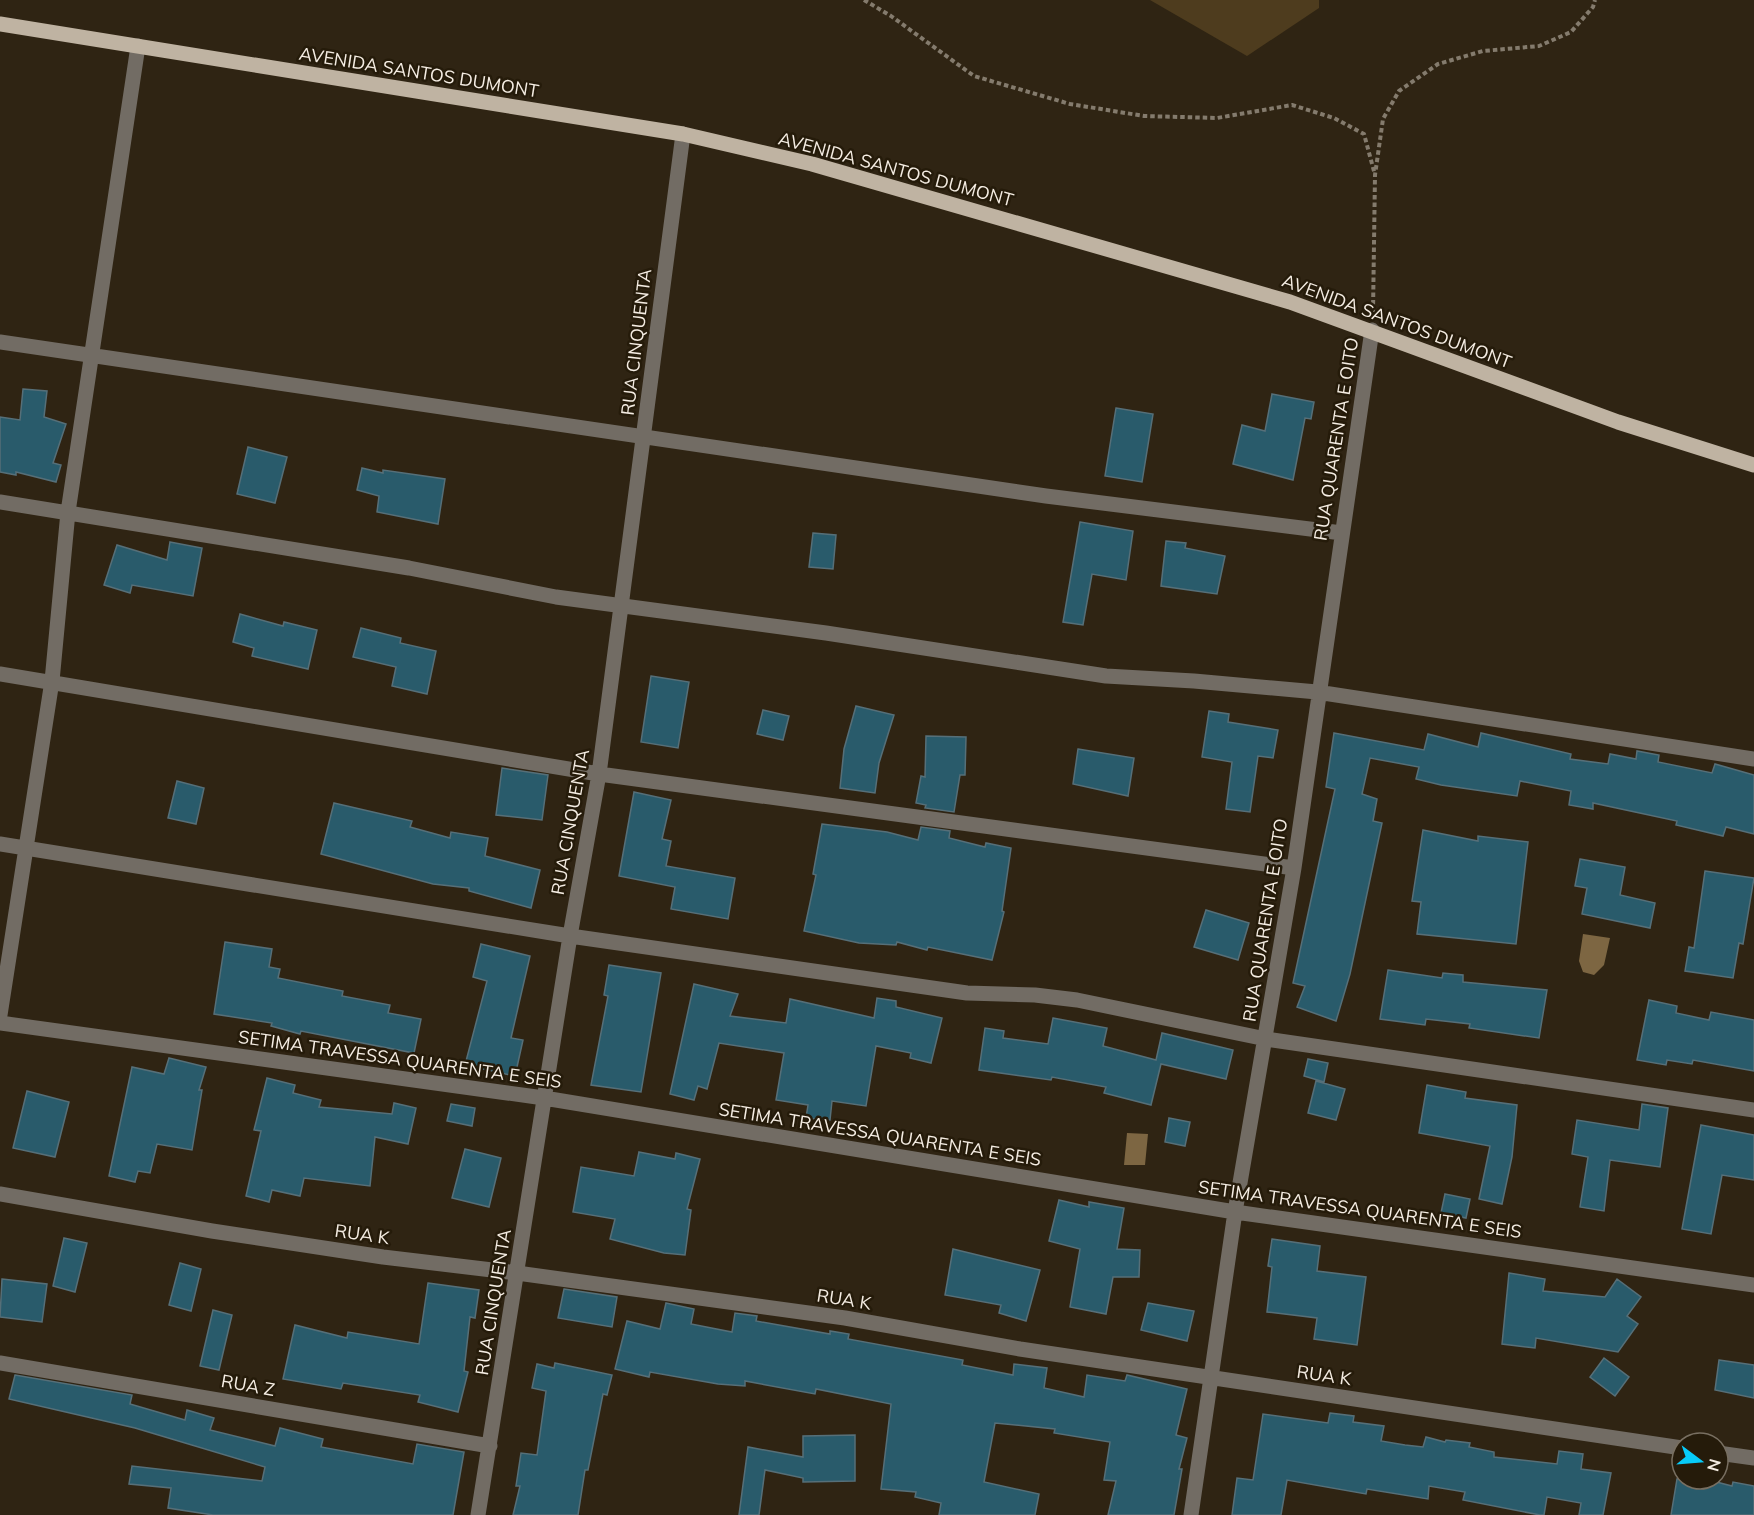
<svg xmlns="http://www.w3.org/2000/svg" width="1754" height="1515" viewBox="0 0 1754 1515" font-family="Mulish,sans-serif">
<rect width="100%" height="100%" fill="#2f2413"/>
<path fill="#4e3c1e" d="M 1150,0 L 1319,0 L 1319,8 L 1247,56 Z"/>
<path fill="#7d6642" d="M 1583,934 L 1610,938 L 1604,965 L 1594,975 L 1583,972 L 1579,961 Z
M 1127,1133 L 1148,1134 L 1145,1165 L 1124,1165 Z"/>
<path fill="#295b6b" stroke="#566f78" stroke-width="1.5" d="M 23,389 L 47,391 L 44,417 L 66,424 L 53,463 L 61,465 L 56,482 L 16,472 L 16,475 L 0,472 L 0,417 L 20,420 Z
M 1272,394 L 1314,402 L 1311,419 L 1305,418 L 1293,480 L 1233,464 L 1242,425 L 1265,431 Z
M 1116,408 L 1153,414 L 1142,482 L 1105,476 Z
M 248,447 L 287,457 L 275,503 L 237,494 Z
M 362,468 L 383,473 L 383,470 L 445,479 L 438,524 L 377,512 L 379,496 L 357,490 Z
M 1080,522 L 1133,531 L 1126,580 L 1092,574 L 1083,625 L 1063,622 Z
M 813,533 L 836,535 L 833,569 L 809,567 Z
M 1166,541 L 1186,543 L 1185,548 L 1225,556 L 1217,594 L 1161,586 Z
M 170,542 L 202,548 L 193,596 L 132,585 L 130,593 L 104,585 L 117,545 L 167,560 Z
M 240,614 L 283,626 L 284,622 L 317,630 L 308,669 L 252,656 L 254,648 L 233,642 Z
M 361,628 L 401,638 L 400,643 L 436,651 L 427,694 L 392,686 L 396,667 L 353,657 Z
M 651,676 L 689,682 L 678,748 L 641,742 Z
M 856,706 L 894,715 L 879,763 L 875,793 L 840,788 L 844,749 Z
M 763,710 L 789,716 L 783,740 L 757,734 Z
M 1209,711 L 1229,714 L 1228,722 L 1278,730 L 1273,758 L 1258,756 L 1250,812 L 1226,809 L 1232,762 L 1202,757 Z
M 1334,733 L 1424,750 L 1428,734 L 1478,747 L 1481,733 L 1571,754 L 1570,759 L 1608,764 L 1610,754 L 1636,759 L 1637,751 L 1659,755 L 1658,762 L 1712,773 L 1715,764 L 1754,775 L 1754,834 L 1726,827 L 1723,836 L 1676,825 L 1677,821 L 1593,803 L 1593,809 L 1569,805 L 1571,791 L 1520,781 L 1517,796 L 1441,785 L 1416,779 L 1419,767 L 1370,758 L 1362,794 L 1377,799 L 1373,821 L 1382,823 L 1350,974 L 1336,1021 L 1297,1007 L 1305,986 L 1293,983 L 1335,789 L 1326,787 Z
M 926,736 L 966,737 L 965,775 L 960,775 L 954,812 L 925,808 L 926,805 L 916,803 L 921,776 L 925,777 Z
M 1078,749 L 1134,758 L 1128,796 L 1073,784 Z
M 502,768 L 548,775 L 542,820 L 496,815 Z
M 177,781 L 204,788 L 196,824 L 168,818 Z
M 634,792 L 671,800 L 662,839 L 671,841 L 666,866 L 735,878 L 728,919 L 671,909 L 675,887 L 619,876 Z
M 334,803 L 412,821 L 410,827 L 450,838 L 451,832 L 488,838 L 485,856 L 540,870 L 531,908 L 469,891 L 469,888 L 433,884 L 321,854 Z
M 822,824 L 887,832 L 918,840 L 921,827 L 950,831 L 949,838 L 985,847 L 986,843 L 1011,848 L 1002,911 L 1004,912 L 992,960 L 928,947 L 927,950 L 897,942 L 896,945 L 859,943 L 804,931 L 816,875 L 813,874 Z
M 1423,830 L 1478,841 L 1478,836 L 1528,842 L 1516,944 L 1417,934 L 1421,902 L 1412,901 Z
M 1580,859 L 1625,867 L 1620,895 L 1655,903 L 1650,928 L 1582,914 L 1587,888 L 1575,886 Z
M 1705,871 L 1754,878 L 1743,944 L 1739,943 L 1733,978 L 1685,971 L 1689,947 L 1694,948 Z
M 1206,910 L 1249,923 L 1238,960 L 1194,947 Z
M 225,942 L 272,949 L 269,967 L 280,969 L 278,978 L 343,991 L 342,996 L 390,1005 L 388,1013 L 421,1019 L 414,1053 L 301,1031 L 300,1034 L 271,1026 L 272,1023 L 214,1014 Z
M 481,944 L 530,956 L 511,1038 L 523,1040 L 515,1076 L 465,1065 L 487,981 L 473,977 Z
M 609,965 L 661,973 L 641,1092 L 591,1085 L 608,996 L 604,995 Z
M 1388,970 L 1442,978 L 1443,973 L 1463,975 L 1463,982 L 1547,990 L 1539,1038 L 1469,1028 L 1470,1024 L 1426,1019 L 1425,1025 L 1380,1019 Z
M 694,984 L 738,994 L 730,1016 L 786,1023 L 790,999 L 874,1018 L 877,998 L 896,1001 L 896,1007 L 942,1018 L 931,1063 L 910,1058 L 911,1053 L 876,1046 L 866,1106 L 832,1101 L 830,1120 L 806,1118 L 808,1105 L 776,1100 L 784,1053 L 719,1043 L 707,1089 L 698,1086 L 694,1100 L 670,1094 Z
M 1649,1000 L 1677,1006 L 1676,1013 L 1709,1020 L 1711,1012 L 1754,1020 L 1754,1071 L 1693,1060 L 1692,1064 L 1667,1060 L 1666,1065 L 1637,1060 Z
M 1053,1018 L 1107,1028 L 1103,1046 L 1156,1060 L 1162,1033 L 1233,1050 L 1226,1079 L 1161,1064 L 1151,1105 L 1104,1093 L 1106,1087 L 1052,1077 L 1051,1080 L 979,1070 L 985,1028 L 1004,1031 L 1003,1038 L 1048,1044 Z
M 169,1058 L 206,1067 L 199,1090 L 202,1090 L 192,1150 L 157,1144 L 150,1173 L 138,1171 L 135,1182 L 109,1176 L 132,1067 L 164,1074 Z
M 1308,1059 L 1328,1063 L 1324,1082 L 1304,1076 Z
M 267,1078 L 295,1085 L 293,1093 L 321,1100 L 319,1107 L 392,1114 L 394,1103 L 416,1108 L 408,1144 L 375,1137 L 370,1186 L 304,1178 L 300,1196 L 272,1190 L 269,1202 L 246,1196 L 261,1131 L 254,1130 Z
M 1316,1081 L 1345,1089 L 1336,1120 L 1308,1113 Z
M 1427,1085 L 1466,1092 L 1465,1098 L 1517,1105 L 1512,1157 L 1502,1204 L 1479,1199 L 1490,1146 L 1419,1133 Z
M 27,1091 L 69,1102 L 55,1157 L 13,1148 Z
M 451,1104 L 475,1108 L 472,1126 L 447,1121 Z
M 1642,1104 L 1668,1108 L 1660,1167 L 1610,1160 L 1604,1211 L 1580,1207 L 1588,1157 L 1572,1154 L 1577,1120 L 1639,1130 Z
M 1169,1118 L 1190,1122 L 1185,1146 L 1165,1142 Z
M 1701,1125 L 1754,1135 L 1754,1180 L 1722,1175 L 1711,1234 L 1682,1229 Z
M 465,1149 L 501,1158 L 489,1207 L 452,1198 Z
M 639,1152 L 675,1159 L 676,1153 L 700,1159 L 687,1209 L 691,1210 L 685,1255 L 664,1253 L 610,1239 L 615,1219 L 573,1212 L 581,1167 L 634,1176 Z
M 1445,1194 L 1470,1199 L 1466,1218 L 1441,1213 Z
M 1059,1200 L 1089,1207 L 1089,1202 L 1124,1208 L 1117,1249 L 1140,1250 L 1139,1277 L 1113,1277 L 1106,1314 L 1070,1307 L 1080,1249 L 1049,1241 Z
M 64,1238 L 87,1243 L 75,1292 L 53,1286 Z
M 1272,1239 L 1320,1246 L 1317,1271 L 1366,1277 L 1357,1345 L 1314,1339 L 1317,1318 L 1267,1312 L 1272,1267 L 1268,1266 Z
M 953,1249 L 1040,1270 L 1026,1321 L 999,1313 L 1001,1305 L 945,1295 Z
M 180,1263 L 201,1269 L 191,1311 L 169,1305 Z
M 1509,1273 L 1545,1279 L 1543,1291 L 1605,1297 L 1617,1279 L 1641,1297 L 1627,1316 L 1638,1324 L 1618,1352 L 1536,1338 L 1535,1348 L 1502,1344 Z
M 2,1279 L 47,1284 L 42,1322 L 0,1317 Z
M 428,1283 L 479,1290 L 475,1318 L 470,1317 L 464,1371 L 468,1372 L 458,1412 L 418,1402 L 420,1395 L 343,1383 L 341,1389 L 283,1379 L 295,1325 L 347,1338 L 348,1332 L 419,1344 Z
M 564,1289 L 617,1297 L 612,1327 L 558,1318 Z
M 666,1303 L 694,1309 L 691,1324 L 732,1332 L 735,1313 L 757,1316 L 756,1321 L 830,1334 L 830,1331 L 849,1334 L 848,1339 L 963,1360 L 962,1365 L 1013,1375 L 1014,1364 L 1047,1368 L 1044,1388 L 1084,1397 L 1087,1375 L 1125,1381 L 1127,1375 L 1187,1389 L 1176,1435 L 1187,1438 L 1179,1469 L 1182,1469 L 1174,1515 L 1108,1515 L 1116,1481 L 1104,1480 L 1110,1442 L 1054,1433 L 1055,1429 L 995,1423 L 984,1482 L 1039,1494 L 1035,1515 L 939,1515 L 941,1503 L 915,1497 L 916,1492 L 881,1489 L 891,1404 L 816,1389 L 815,1394 L 745,1381 L 745,1386 L 718,1384 L 650,1372 L 649,1377 L 615,1369 L 627,1321 L 660,1329 Z
M 1148,1303 L 1194,1311 L 1187,1341 L 1141,1330 Z
M 213,1310 L 232,1315 L 219,1370 L 200,1366 Z
M 1604,1358 L 1629,1377 L 1615,1396 L 1590,1377 Z
M 1719,1360 L 1754,1365 L 1754,1398 L 1715,1390 Z
M 555,1363 L 612,1375 L 607,1395 L 603,1394 L 588,1470 L 585,1470 L 578,1515 L 513,1515 L 520,1486 L 516,1486 L 521,1453 L 537,1455 L 546,1391 L 532,1388 L 537,1364 L 554,1368 Z
M 15,1375 L 132,1395 L 130,1404 L 185,1420 L 187,1410 L 214,1418 L 210,1430 L 275,1446 L 280,1428 L 323,1439 L 321,1447 L 413,1464 L 417,1444 L 464,1452 L 453,1515 L 213,1515 L 168,1508 L 171,1488 L 129,1484 L 132,1466 L 262,1481 L 265,1467 L 135,1428 L 9,1399 Z
M 1330,1413 L 1354,1416 L 1353,1422 L 1384,1426 L 1381,1441 L 1405,1445 L 1423,1447 L 1426,1437 L 1445,1442 L 1446,1440 L 1470,1443 L 1469,1447 L 1494,1452 L 1494,1457 L 1557,1464 L 1559,1451 L 1583,1454 L 1581,1469 L 1611,1473 L 1603,1515 L 1579,1515 L 1581,1503 L 1547,1497 L 1544,1515 L 1540,1515 L 1463,1500 L 1465,1492 L 1429,1486 L 1428,1499 L 1367,1489 L 1366,1494 L 1287,1480 L 1281,1515 L 1232,1515 L 1237,1478 L 1253,1480 L 1263,1414 L 1328,1423 Z
M 855,1435 L 855,1481 L 803,1482 L 803,1478 L 765,1470 L 759,1515 L 739,1515 L 748,1447 L 803,1457 L 803,1436 Z
M 1677,1479 L 1705,1479 L 1732,1486 L 1733,1482 L 1754,1486 L 1754,1515 L 1671,1515 Z"/>
<g fill="none" stroke-linecap="round" stroke-linejoin="round">
<path stroke="#847b6d" stroke-width="4" stroke-dasharray="4.5 3" stroke-linecap="butt" d="M 864,0 L 891,16 L 974,76 L 1070,104 L 1144,116 L 1217,118 L 1292,105 L 1334,118 L 1364,134 L 1375,175
M 1373,312 L 1375,175 L 1383,119 L 1399,91 L 1438,64 L 1483,51 L 1539,46 L 1571,32 L 1593,7 L 1595,0"/>
<path stroke="#726c64" stroke-width="15" d="M 0,342 L 1046,496 L 1342,533
M 0,502 L 409,568 L 556,597 L 826,633 L 1106,676 L 1194,681 L 1317,692 L 1754,759
M 0,674 L 599,774 L 1294,868
M 0,844 L 570,936 L 967,993 L 1035,995 L 1077,1000 L 1266,1039 L 1754,1110
M 0,1015 L 52,681 L 68,512 L 138,46
M 0,1023 L 544,1098 L 1235,1212 L 1754,1285
M 0,1194 L 212,1231 L 383,1257 L 517,1273 L 845,1318 L 1020,1349 L 1682,1448
M 0,1363 L 490,1446
M 1718,1453 L 1754,1458
M 478,1515 L 570,936 L 599,774 L 683,134
M 1191,1515 L 1235,1212 L 1294,868 L 1372,330"/>
<path stroke="#bfb3a2" stroke-width="15" d="M 0,24 L 683,134 L 812,164 L 1290,302 L 1618,422 L 1754,465"/>
</g>
<g text-anchor="middle" dominant-baseline="central" stroke-width="5" stroke-linejoin="round" paint-order="stroke">
<g font-size="18" fill="#f5ede3" stroke="#251b0a">
<text transform="translate(419 72) rotate(9)">AVENIDA SANTOS DUMONT</text>
<text transform="translate(896 169) rotate(15)">AVENIDA SANTOS DUMONT</text>
<text transform="translate(1397 321) rotate(20)">AVENIDA SANTOS DUMONT</text>
<text transform="translate(636 342) rotate(-83)">RUA CINQUENTA</text>
<text transform="translate(1336 439) rotate(-81)">RUA QUARENTA E OITO</text>
<text transform="translate(570 822) rotate(-80)">RUA CINQUENTA</text>
<text transform="translate(1265 920) rotate(-81)">RUA QUARENTA E OITO</text>
<text transform="translate(400 1059) rotate(8)">SETIMA TRAVESSA QUARENTA E SEIS</text>
<text transform="translate(880 1134) rotate(9)">SETIMA TRAVESSA QUARENTA E SEIS</text>
<text transform="translate(1360 1209) rotate(8)">SETIMA TRAVESSA QUARENTA E SEIS</text>
<text transform="translate(362 1234) rotate(8)">RUA K</text>
<text transform="translate(844 1299) rotate(9)">RUA K</text>
<text transform="translate(493 1302) rotate(-81)">RUA CINQUENTA</text>
<text transform="translate(1324 1375) rotate(8)">RUA K</text>
<text transform="translate(248 1385) rotate(10)">RUA Z</text>
</g>
</g>
<g transform="translate(1700 1461) rotate(106)"><circle r="28" fill="#251b0a" stroke="#786f61" stroke-width="1.5"/>
<path d="M0-4.5L10 22L0 15L-10 22Z" fill="#07cbf9"/>
<text y="-9" font-size="16" font-weight="bold" text-anchor="middle" fill="#f5ede3">N</text>
</g>
</svg>
